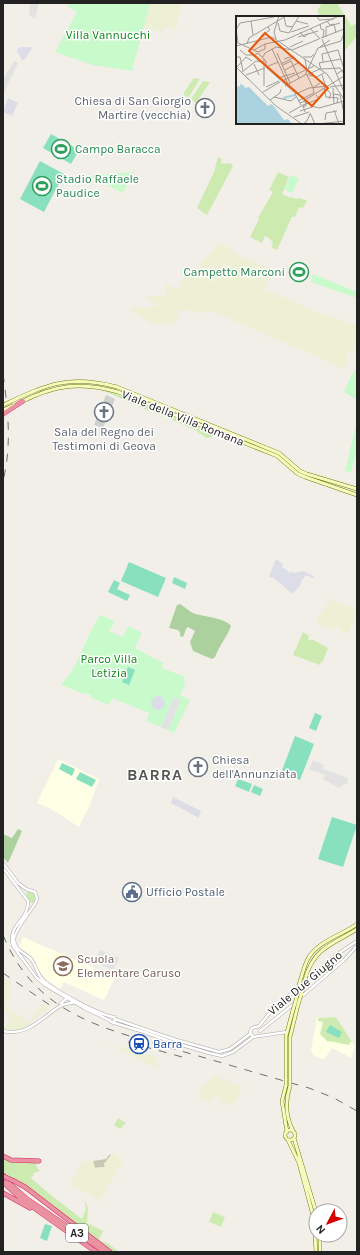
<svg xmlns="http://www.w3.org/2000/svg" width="360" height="1255" viewBox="0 0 360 1255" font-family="Karla,sans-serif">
<rect width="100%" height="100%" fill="#f2efe9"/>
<path fill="#ffffe5" d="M 58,759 L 99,779 L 90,804 L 79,827 L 53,810 L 37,803 Z
M 23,937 L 115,977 L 104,1000 L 64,982 L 60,989 L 46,979 L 38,970 L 34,958 L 19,947 Z
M 336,1017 L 355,1046 L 351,1058 L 332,1048 L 325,1058 L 321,1059 L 313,1055 L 311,1050 L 317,1018 Z"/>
<path fill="#d0d0d0" d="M 106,395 L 115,399 L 103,428 L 94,425 Z"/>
<path fill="#c7c7b4" d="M 110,1154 L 111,1155 L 104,1164 L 105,1167 L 94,1168 L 93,1161 L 106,1159 Z"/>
<path fill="#eef0d5" d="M 150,3 L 182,3 L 175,30 L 164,28 L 163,33 L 143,27 Z
M 221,242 L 240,256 L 273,270 L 265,289 L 320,313 L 356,325 L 357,323 L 357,346 L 352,355 L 346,353 L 345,356 L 347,356 L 346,358 L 348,361 L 344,369 L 210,310 L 209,311 L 205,309 L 204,314 L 182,309 L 180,312 L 174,324 L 156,324 L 153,325 L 129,309 L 158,306 L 144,296 L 167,296 L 165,286 L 167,283 L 177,290 L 185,276 L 199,265 Z
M 330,599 L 357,610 L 349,633 L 346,632 L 345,634 L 340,632 L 341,629 L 335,626 L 333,630 L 330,629 L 330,630 L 316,623 L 319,618 L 318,617 Z
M 3,975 L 11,982 L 7,988 L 12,991 L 4,1007 L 30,1022 L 37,1009 L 39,1009 L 43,1004 L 49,1009 L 22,1029 L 17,1030 L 4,1029 L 9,1020 L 7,1019 L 10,1014 L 5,1011 L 3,1014 Z
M 103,1043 L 122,1049 L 123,1047 L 159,1058 L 158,1061 L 159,1061 L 156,1068 Z
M 215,1076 L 242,1086 L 238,1099 L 234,1102 L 233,1106 L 228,1104 L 226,1102 L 225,1105 L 221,1104 L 221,1099 L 214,1096 L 212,1102 L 198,1097 L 200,1089 Z
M 113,1153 L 124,1160 L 99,1201 L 88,1194 L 70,1184 L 82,1162 L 93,1160 L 95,1168 L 105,1167 L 104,1164 Z"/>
<path fill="#cdebb0" d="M 322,3 L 337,3 L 346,17 L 351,26 L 357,23 L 357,36 L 343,53 L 343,17 L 319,17 L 319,14 L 317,11 Z
M 194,78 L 200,79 L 188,98 L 183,94 Z
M 203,81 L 210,82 L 196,103 L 191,99 Z
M 218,157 L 222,159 L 221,163 L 226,164 L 227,163 L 233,164 L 232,166 L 233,166 L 207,215 L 197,208 L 214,172 Z
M 278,172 L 289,177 L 282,194 L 291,198 L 291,197 L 297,199 L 298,198 L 307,200 L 303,208 L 299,207 L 295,217 L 292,217 L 277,250 L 272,248 L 273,243 L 269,238 L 265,236 L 262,243 L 250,237 L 259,219 L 258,218 L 273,192 L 269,190 Z
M 100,389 L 126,397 L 188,423 L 219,434 C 214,434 211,438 206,438 L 195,430 L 152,411 L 149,411 Z
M 303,632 L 309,636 L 308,639 L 311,641 L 312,639 L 328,648 L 323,661 L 321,662 L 320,665 L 293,655 Z
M 27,891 L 33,893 L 36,896 L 36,900 L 34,902 L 31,903 L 26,895 Z
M 336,1017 L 352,1042 L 350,1042 L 349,1045 L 329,1041 L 328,1042 L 320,1034 L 323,1022 L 318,1021 L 318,1018 Z
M 118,1118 L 126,1123 L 120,1129 L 114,1125 Z
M 3,1159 L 13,1162 L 36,1163 L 36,1166 L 40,1171 L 33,1173 L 34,1175 L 31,1178 L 52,1196 L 82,1219 L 86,1208 L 84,1198 L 88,1208 L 87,1223 L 103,1231 L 99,1240 L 109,1244 L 119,1252 L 112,1252 L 5,1175 L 3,1172 Z
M 213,1212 L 225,1217 L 221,1227 L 209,1222 Z"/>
<path fill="#add19e" d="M 180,604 C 185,607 191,613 196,614 C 206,617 225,618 231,626 C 227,637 219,646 215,657 L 212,659 L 193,651 L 190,642 L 195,631 L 188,627 L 186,629 L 183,637 L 180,636 L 180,632 L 178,630 L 169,628 L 177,605 Z
M 18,829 L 22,831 L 8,863 L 3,857 L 3,834 L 12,838 Z"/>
<path fill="#c8facc" d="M 70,3 L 150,3 L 132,71 L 93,65 L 55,52 L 77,12 L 67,6 Z
M 134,172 L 123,193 L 89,176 Z
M 291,175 L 299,178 L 292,193 L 284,189 Z
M 313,274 L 357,292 L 357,298 L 311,282 Z
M 357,368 L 357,400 L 344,392 L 351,376 Z
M 357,421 L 357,448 L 351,472 L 345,471 Z
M 100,615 L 115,621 L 109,631 L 123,637 L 128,626 L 142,633 L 135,648 L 163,663 L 162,668 L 185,677 L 183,680 L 186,682 L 180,695 L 190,700 L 174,733 L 168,730 L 181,700 L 174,697 L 161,727 L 146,721 L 149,713 L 112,698 L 109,705 L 92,698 L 90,694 L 84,694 L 61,685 L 74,668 L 91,631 Z"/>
<path fill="#88e0be" d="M 51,134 L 79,150 L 71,164 L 43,148 Z
M 40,161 L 64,174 L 44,212 L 20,199 Z
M 294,265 L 307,271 L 304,278 L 291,272 Z
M 129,562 L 166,578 L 158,597 L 121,581 Z
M 174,577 L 187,583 L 185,589 L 172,583 Z
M 114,580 L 120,583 L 117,589 L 130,595 L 127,601 L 108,592 Z
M 128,667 L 135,670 L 129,685 L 122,682 Z
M 315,713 L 322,716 L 316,731 L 309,728 Z
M 295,736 L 314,744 L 300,780 L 281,773 Z
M 62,763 L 75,769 L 72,776 L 59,769 Z
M 80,772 L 96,780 L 92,787 L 76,779 Z
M 238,779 L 252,784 L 249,792 L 235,786 Z
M 254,785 L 263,789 L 260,796 L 251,792 Z
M 332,817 L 357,825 L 343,867 L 318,859 Z
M 330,1025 L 342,1032 L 339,1038 L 326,1032 Z
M 45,1224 L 52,1226 L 47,1241 L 40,1238 Z"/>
<path fill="#e2e2e2" d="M 30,3 L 39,3 L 35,19 L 29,15 Z
M 14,61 L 18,63 L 3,95 L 3,80 Z
M 174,697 L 181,700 L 168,730 L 161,727 Z
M 313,760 L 324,765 L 323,769 L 348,778 L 347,783 L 339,788 L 323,779 L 325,775 L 309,769 Z
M 100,950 L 119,958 L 113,970 L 95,962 Z"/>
<path fill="#dddde8" d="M 21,47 L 31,47 L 32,49 L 24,60 L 22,60 L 17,51 L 18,48 Z
M 8,98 L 18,103 L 12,116 L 3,112 Z
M 276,559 L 283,564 L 282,567 L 287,570 L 290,573 L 292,571 L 294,573 L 303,571 L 314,576 L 313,578 L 305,575 L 304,579 L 302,579 L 300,586 L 292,594 L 274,578 L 269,577 Z
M151 703a7 7 0 1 1 14 0a7 7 0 1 1-14 0Z
M 173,797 L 201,811 L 198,819 L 197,817 L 171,803 Z"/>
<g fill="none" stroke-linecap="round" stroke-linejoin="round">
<g stroke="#a9a9a9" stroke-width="3.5">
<path id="tertiary" d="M 3,863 L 18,883 L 26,889 L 35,892 L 37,898 L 36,902 C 31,911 15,929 14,939 C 14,950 24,952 31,959 C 36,965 37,974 43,980 C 55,991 99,1015 114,1017 L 115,1019 L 114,1022
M 3,868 L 28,901 C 29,921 7,924 13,946 L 36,977 L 45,985 L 84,1008 L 109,1020 L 111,1022 L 144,1032 L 172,1042 L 209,1053 L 222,1056 L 233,1052 L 253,1037 L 287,1032
M 300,998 L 344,960 L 357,946
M 60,1004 L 66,999
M 62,1005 L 75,1002
M 115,1019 L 173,1039 L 219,1052 L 230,1049 L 250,1034
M 3,1031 C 23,1036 39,1022 54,1010
M 260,1031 L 295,1003
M 253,1037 L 250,1032 L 252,1028 L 259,1026 L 272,1010 L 336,955 L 357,941"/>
</g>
<g stroke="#707d05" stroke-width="4">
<path id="secondary" d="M 117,387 L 279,453 L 300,471 L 307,474 L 357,489
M 118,392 L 277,456 L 298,474 L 305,477 L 357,495
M 306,976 C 315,947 334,944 357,929
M 300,981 C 303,973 304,965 309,957 C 319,941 342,935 357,924
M 301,995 L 304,986
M 296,1000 L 298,991
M 286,1080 L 286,1036 L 293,1010
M 290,1082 L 290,1037 L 298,1005
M 286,1085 L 282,1101 L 287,1132
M 290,1086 C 285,1101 286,1117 293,1131
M285 1135a5 5 0 1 1 10 0a5 5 0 1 1-10 0Z
M 294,1138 L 316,1212
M 288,1140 L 299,1163 L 314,1219 L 316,1252
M 320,1235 L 320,1252"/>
</g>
<g stroke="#dc2a67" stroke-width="5">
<path id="motorway" d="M 3,1156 L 11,1160 L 39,1161
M 4,1176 L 10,1184 L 27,1199 L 105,1252
M 14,1181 L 25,1187 L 110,1252
M 3,1182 L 20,1198 L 96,1252
M 3,1193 L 30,1208"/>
</g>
<use href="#tertiary" stroke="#fff" stroke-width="2.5"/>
<use href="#secondary" stroke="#f7fabf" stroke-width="3"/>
<use href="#motorway" stroke="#e892a2" stroke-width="4"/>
<path stroke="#707070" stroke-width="1" stroke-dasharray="8 8" stroke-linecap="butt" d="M 3,374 C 8,410 12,445 3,481
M 3,935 C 36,1016 106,1029 181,1051 C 223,1063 266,1076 309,1088 L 334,1098 L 357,1111
M 3,973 L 54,1008
M 128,1042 L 182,1057"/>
<g stroke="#a9a9a9" stroke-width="3.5" stroke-linecap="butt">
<path id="tertiary-bridge" d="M 54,1010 L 62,1005"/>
</g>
<g stroke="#707d05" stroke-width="4" stroke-linecap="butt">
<path id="secondary-bridge" d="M 21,402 C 55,385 81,381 118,392
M 3,405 C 46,385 68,374 117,387
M 3,410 L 14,405
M 304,986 L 306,976
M 298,991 L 300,981
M 298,1005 L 301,995
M 293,1010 L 296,1000
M 286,1085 L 286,1080
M 290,1086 L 290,1082"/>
</g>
<g stroke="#dc2a67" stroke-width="5" stroke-linecap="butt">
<path id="motorway-bridge" d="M 3,414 L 23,401
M 3,1176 L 14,1181"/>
</g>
<use href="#tertiary-bridge" stroke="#fff" stroke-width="2.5"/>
<use href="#secondary-bridge" stroke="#f7fabf" stroke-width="3"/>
<use href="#motorway-bridge" stroke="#e892a2" stroke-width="4"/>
</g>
<defs>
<g id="church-ring" transform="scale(1)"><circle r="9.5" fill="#fff" stroke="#6b7280" stroke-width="1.5"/><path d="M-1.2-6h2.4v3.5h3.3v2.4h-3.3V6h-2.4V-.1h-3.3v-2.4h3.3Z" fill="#6b7280"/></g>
<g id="stadium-ring" transform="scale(1)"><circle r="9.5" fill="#fff" stroke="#2e9e5b" stroke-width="1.5"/><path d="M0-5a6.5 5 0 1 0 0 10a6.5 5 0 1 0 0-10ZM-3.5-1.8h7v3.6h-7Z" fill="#2e9e5b"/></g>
<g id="civic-ring" transform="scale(1)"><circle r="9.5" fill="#fff" stroke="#5c6f8a" stroke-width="1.5"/><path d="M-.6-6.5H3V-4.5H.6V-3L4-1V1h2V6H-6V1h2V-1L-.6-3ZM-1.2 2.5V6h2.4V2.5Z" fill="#5c6f8a"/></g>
<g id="school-ring" transform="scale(1)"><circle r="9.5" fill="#fff" stroke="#8d6e63" stroke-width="1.5"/><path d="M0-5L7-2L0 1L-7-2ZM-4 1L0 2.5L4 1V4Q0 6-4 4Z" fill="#8d6e63"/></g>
<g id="station-ring" transform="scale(1)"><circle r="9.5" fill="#fff" stroke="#1a4fb4" stroke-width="1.5"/><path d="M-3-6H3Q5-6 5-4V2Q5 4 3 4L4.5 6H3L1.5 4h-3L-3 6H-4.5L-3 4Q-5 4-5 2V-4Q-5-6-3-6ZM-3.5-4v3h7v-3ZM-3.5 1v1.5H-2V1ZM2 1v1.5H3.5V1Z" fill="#1a4fb4"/></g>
</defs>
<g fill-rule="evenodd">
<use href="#church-ring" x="205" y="108"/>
<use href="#stadium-ring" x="61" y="149"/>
<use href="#stadium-ring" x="42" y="186"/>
<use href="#stadium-ring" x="299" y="272"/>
<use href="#church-ring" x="104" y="412"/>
<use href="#church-ring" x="198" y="767"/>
<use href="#civic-ring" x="132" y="892"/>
<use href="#school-ring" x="63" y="966"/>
<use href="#station-ring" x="139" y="1044"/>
</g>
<g text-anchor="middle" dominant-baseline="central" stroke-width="3" stroke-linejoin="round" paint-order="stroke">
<rect fill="#fff" stroke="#646464" stroke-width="1" x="66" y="1224" width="22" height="18" rx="3"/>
<g font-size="11" font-weight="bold" fill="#222">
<text x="77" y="1233">A3</text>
</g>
<g font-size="12" fill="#0c8416" stroke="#fff">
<text x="108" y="35">Villa Vannucchi</text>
<text x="109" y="659">Parco Villa<tspan x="109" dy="14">Letizia</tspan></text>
</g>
<g font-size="12" fill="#5b616d" stroke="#fff" text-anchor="end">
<text x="191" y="101">Chiesa di San Giorgio<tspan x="191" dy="14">Martire (vecchia)</tspan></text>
<text x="104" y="432" text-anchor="middle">Sala del Regno dei<tspan x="104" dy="14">Testimoni di Geova</tspan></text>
<text x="212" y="760" text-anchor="start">Chiesa<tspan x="212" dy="14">dell'Annunziata</tspan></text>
</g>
<g font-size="12" fill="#27864d" stroke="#fff" text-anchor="start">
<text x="75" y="149">Campo Baracca</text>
<text x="56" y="179">Stadio Raffaele<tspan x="56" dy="14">Paudice</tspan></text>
<text x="285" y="272" text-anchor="end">Campetto Marconi</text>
</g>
<g font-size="12" fill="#222" stroke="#fff">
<text transform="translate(183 418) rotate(22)">Viale della Villa Romana</text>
<text transform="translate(305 983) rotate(-40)">Viale Due Giugno</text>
</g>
<g font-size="12" fill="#4e5e75" stroke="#fff" text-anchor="start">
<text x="146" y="892">Ufficio Postale</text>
</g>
<g font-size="12" fill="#785e54" stroke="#fff" text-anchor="start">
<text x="77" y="959">Scuola<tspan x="77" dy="14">Elementare Caruso</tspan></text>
</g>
<g font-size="12" fill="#164399" stroke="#fff" text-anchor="start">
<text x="153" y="1044">Barra</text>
</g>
<g font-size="16" font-weight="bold" letter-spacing="1" fill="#555" stroke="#fff">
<text x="155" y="774">BARRA</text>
</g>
</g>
<g transform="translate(236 16)">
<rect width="108" height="108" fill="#f2efe9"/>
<path d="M 0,64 L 8,70 L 9,72 L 13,71 L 32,90 L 36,88 L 48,104 L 52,103 L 56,108 L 0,108 L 0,69 L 3,71 L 5,68 Z" fill="#aad3df"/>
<path fill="none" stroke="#aad3df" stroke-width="2" d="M 47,82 L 59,79"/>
<path fill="none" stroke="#9f9d99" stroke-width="1" d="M 81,0 L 83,4 L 98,3M 48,1 L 50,10 L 57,11M 15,5 L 17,19M 60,5 L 72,8M 91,5 L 94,9 L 98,8 L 100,17M 42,7 L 44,15 L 53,17M 84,8 L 85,13 L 88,14 L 87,22M 74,12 L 84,23M 0,13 L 2,26M 0,14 L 4,7 L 38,1M 55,16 L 73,10M 64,16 L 68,21 L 73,17M 53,17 L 63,0M 25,20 L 34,14 L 32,11M 62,21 L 82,15M 90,21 L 90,11 L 104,7M 85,22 L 108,13M 40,23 L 38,16 L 43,0M 86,23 L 108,76M 0,26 L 22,36M 11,28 L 13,22 L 50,0M 29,28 L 49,24 L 103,0M 0,30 L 36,21 L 91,58 L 108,83M 54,31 L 67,25M 84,31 L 94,24M 36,33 L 52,68M 4,34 L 10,39 L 20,39 L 21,37M 18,34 L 29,28M 22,36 L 29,33 L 29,28M 22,37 L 30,45 L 30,51M 41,37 L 54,67M 0,41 L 4,41 L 7,55M 27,41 L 29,37 L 40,31 L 56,34 L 83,23M 67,41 L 75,41 L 78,38M 28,43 L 28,70M 48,43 L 57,40 L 62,47M 69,43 L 71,56M 87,46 L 86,38 L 102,34M 83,47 L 85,53 L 104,52 L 108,58M 83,47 L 105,43M 18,48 L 23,59M 45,48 L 57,42M 47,49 L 55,45 L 63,62M 0,51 L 40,90 L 66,108M 0,51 L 13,64M 1,51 L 10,41 L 16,45M 30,51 L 42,46M 30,51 L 60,78M 49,54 L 64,46M 6,56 L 20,45 L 27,46M 101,58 L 108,53 L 102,34M 10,59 L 29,52M 70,59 L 84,53M 71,59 L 77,72M 73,59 L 81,61 L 88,57M 86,59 L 90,71M 42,62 L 59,57M 46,65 L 78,50M 49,70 L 69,59 L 82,32 L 105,25 L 108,17M 30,71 L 43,65M 89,71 L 95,78 L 93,83M 94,71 L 108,69M 88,72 L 90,81 L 102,82 L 101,87M 97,72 L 98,88M 27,76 L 44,66M 78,77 L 77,72 L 84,67M 59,78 L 65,89M 60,78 L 73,72 L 92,70 L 108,60M 97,78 L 104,79 L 107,93M 38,81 L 55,85 L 60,81M 34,84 L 44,77 L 45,73M 69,84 L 90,71M 62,85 L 78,77M 75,90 L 83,92 L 108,85M 98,94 L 103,108M 64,95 L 76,91M 69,96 L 67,89 L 83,83 L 80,79M 53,97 L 65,90 L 70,90 L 69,85 L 64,87M 74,97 L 79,108M 58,101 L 73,96M 89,104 L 90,97 L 101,95M 67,108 L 71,105 L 74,98M 82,108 L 108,105"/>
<path fill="#e8590c" fill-opacity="0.15" stroke="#e8590c" stroke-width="2" d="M 29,17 L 92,72 L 76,90 L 13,35 Z"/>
<rect width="108" height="108" fill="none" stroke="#222" stroke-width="2"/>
</g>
<rect width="360" height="1255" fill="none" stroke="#222222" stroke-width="8"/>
<g transform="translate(328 1223) rotate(229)"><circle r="19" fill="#ffffff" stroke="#a7a7a7"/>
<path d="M0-3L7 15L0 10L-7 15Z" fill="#d40000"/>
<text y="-6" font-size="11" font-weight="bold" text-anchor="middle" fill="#222222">N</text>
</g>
</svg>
